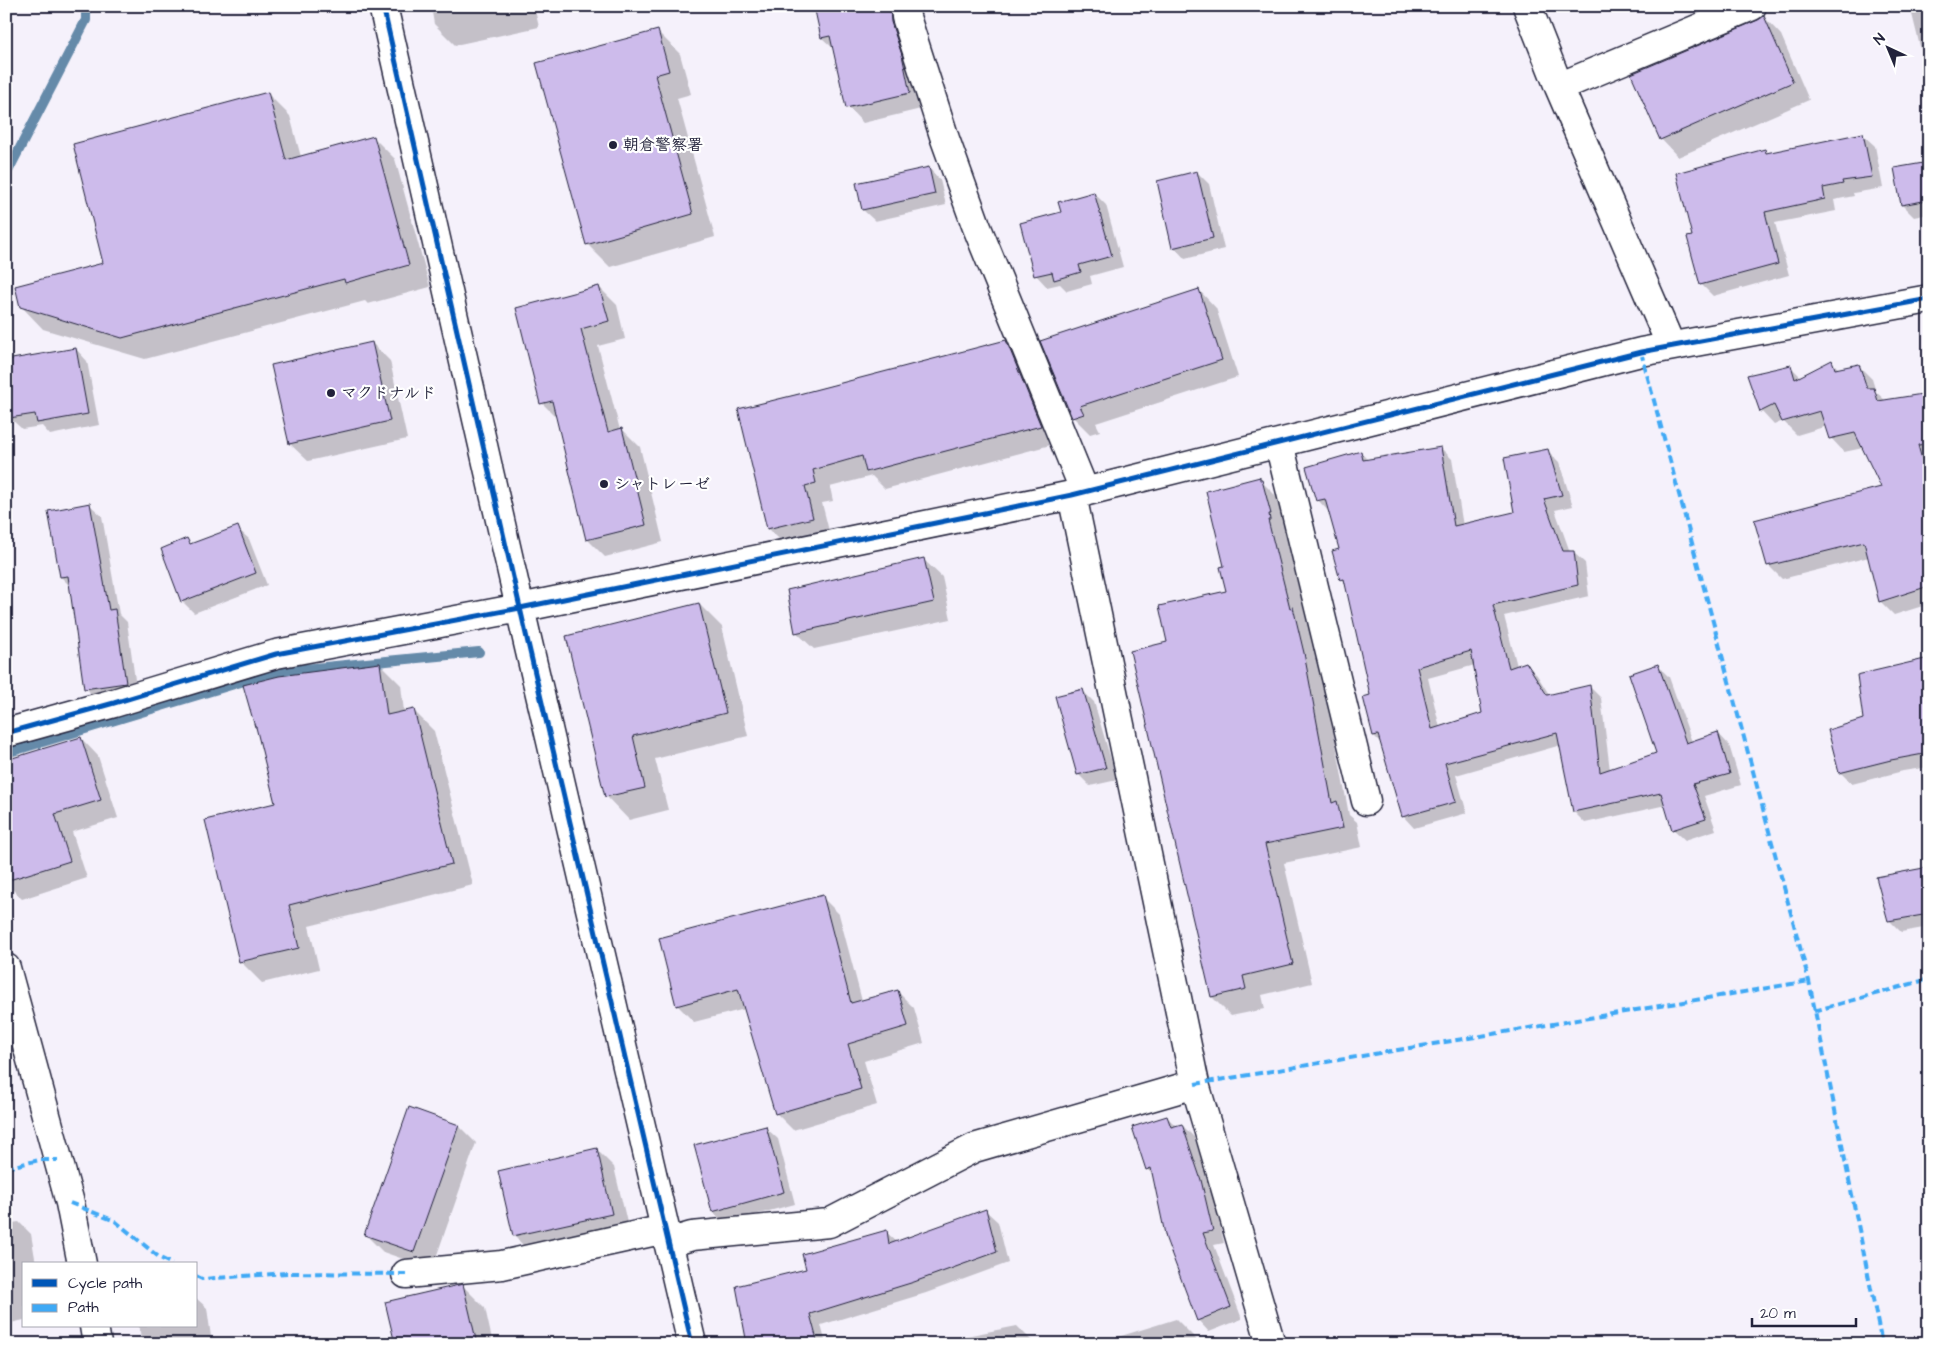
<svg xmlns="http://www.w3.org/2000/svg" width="1935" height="1350" viewBox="0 0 1935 1350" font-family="'Architects Daughter','Klee One',sans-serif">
<rect width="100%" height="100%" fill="#f5f1fb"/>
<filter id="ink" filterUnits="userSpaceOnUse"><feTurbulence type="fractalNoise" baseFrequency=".02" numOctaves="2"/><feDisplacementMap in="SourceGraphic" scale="10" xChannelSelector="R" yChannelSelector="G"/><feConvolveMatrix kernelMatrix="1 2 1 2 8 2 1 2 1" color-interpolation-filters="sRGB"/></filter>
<g filter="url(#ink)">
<path fill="#0003" fill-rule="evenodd" d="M 431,6 L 534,6 L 539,27 L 455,45 L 434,24 Z
M 815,6 L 902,6 L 925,108 L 863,123 L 848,107 L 835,50 L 822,38 Z
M 1910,6 L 1929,6 L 1929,111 L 1920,68 L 1925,67 Z
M 1764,17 L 1781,35 L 1809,100 L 1678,157 L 1661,139 L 1759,22 Z
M 657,31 L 680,54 L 691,94 L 677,98 L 715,237 L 610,267 L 587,244 Z
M 268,94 L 290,116 L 301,157 L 373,137 L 395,159 L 430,287 L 368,304 L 365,301 L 145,359 L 43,329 L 21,306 L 105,264 Z
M 1863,135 L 1875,146 L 1883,188 L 1853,193 L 1854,196 L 1834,200 L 1836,211 L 1775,223 L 1789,275 L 1713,296 L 1701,284 L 1694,236 L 1765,151 L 1768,154 Z
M 1929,163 L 1929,214 L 1914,217 L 1902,205 L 1896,169 Z
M 929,168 L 940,180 L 946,205 L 875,221 L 863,210 Z
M 1197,172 L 1209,184 L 1224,249 L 1185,259 L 1174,247 Z
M 1094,193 L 1106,205 L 1123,267 L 1090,276 L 1092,284 L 1067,291 L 1060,284 L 1047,287 L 1036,275 L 1063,213 Z
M 599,287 L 617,305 L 625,339 L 598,346 L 620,430 L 622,429 L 640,447 L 663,542 L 605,557 L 587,539 L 558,419 L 542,403 Z
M 1199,290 L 1216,308 L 1238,377 L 1096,423 L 1100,431 L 1090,434 L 1073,417 L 1042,342 Z
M 1006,341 L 1023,359 L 1058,443 L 885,489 L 872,476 L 830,487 L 833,501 L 822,503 L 830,535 L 786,546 L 768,528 L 739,409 Z
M 372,343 L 390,361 L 407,439 L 308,461 L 290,444 L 273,366 Z
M 76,349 L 87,361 L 99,425 L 50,435 L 42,426 L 22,429 L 10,418 Z
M 1832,362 L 1839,369 L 1858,365 L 1872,379 L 1876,392 L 1886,401 L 1929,394 L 1929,604 L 1894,615 L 1880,601 L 1869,557 L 1782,579 L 1768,565 L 1883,488 L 1863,448 L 1844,452 L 1831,438 L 1827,426 L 1797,435 L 1783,421 L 1774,425 L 1761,411 L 1790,366 L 1801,377 Z
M 1441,448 L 1452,459 L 1463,526 L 1516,513 L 1548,451 L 1559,462 L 1573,506 L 1555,510 L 1570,552 L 1573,552 L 1585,563 L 1589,596 L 1504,616 L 1517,666 L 1525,663 L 1537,675 L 1550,696 L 1589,686 L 1601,698 L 1610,770 L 1658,754 L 1657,665 L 1669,677 L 1692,742 L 1718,733 L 1729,745 L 1741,785 L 1704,796 L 1716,830 L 1685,840 L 1673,829 L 1666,805 L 1585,823 L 1574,812 L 1561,745 L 1456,775 L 1467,813 L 1414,828 L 1403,816 L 1383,745 L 1374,736 L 1371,696 L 1347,584 L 1342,579 L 1340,550 L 1329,512 L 1318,500 L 1361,453 L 1368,460 ZM 1475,665 L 1484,714 L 1440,728 L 1428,678 Z
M 1259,479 L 1281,501 L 1289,539 L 1287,540 L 1307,623 L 1312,628 L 1323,673 L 1349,815 L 1357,822 L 1362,847 L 1284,863 L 1312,983 L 1262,995 L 1265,1009 L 1231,1016 L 1212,997 L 1169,643 L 1228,591 L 1226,566 Z
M 90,505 L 102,516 L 119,614 L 127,622 L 137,694 L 97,700 L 86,688 L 71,587 L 61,577 Z
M 237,528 L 249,539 L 267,585 L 194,613 L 182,601 L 187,540 L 192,545 Z
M 924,560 L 942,577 L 951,619 L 814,649 L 796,632 Z
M 699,604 L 722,627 L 748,736 L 655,759 L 668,810 L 629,820 L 607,797 L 567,637 Z
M 1929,659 L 1929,767 L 1903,771 L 1852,784 L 1840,772 L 1865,720 Z
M 380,664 L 401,685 L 404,712 L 413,710 L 434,731 L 473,885 L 309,926 L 319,969 L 262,983 L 241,962 L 207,821 L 277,804 Z
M 1083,691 L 1094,702 L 1117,780 L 1090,786 L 1078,774 Z
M 81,738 L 98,756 L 118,818 L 72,832 L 87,878 L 22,899 L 6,883 L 6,762 Z
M 1929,868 L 1929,927 L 1901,932 L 1889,920 Z
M 822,897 L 839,914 L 862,1001 L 897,991 L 914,1008 L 924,1043 L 864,1061 L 877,1105 L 793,1130 L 776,1113 L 745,1009 L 694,1022 L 677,1005 Z
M 1167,1117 L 1177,1127 L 1182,1125 L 1194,1137 L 1212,1192 L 1224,1243 L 1214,1245 L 1242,1319 L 1209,1332 L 1198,1320 L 1154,1176 L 1147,1169 Z
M 459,1126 L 476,1143 L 432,1269 L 383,1252 L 366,1235 Z
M 766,1128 L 778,1139 L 795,1204 L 725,1223 L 713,1212 Z
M 597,1150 L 614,1167 L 629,1231 L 531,1253 L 514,1236 Z
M 986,1211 L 998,1222 L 1008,1263 L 926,1293 L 821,1325 L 826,1344 L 748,1344 L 808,1270 L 886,1232 L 897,1242 Z
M 19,1222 L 31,1234 L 36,1264 L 24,1264 L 24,1320 L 6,1324 L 6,1224 Z
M 463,1286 L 485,1308 L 493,1344 L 396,1344 Z
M 196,1298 L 207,1308 L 212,1344 L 142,1344 L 139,1326 L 196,1326 Z
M 1176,1319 L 1196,1339 L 1197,1344 L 1089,1344 L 1103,1339 L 1105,1341 Z
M 1017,1326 L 1035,1344 L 926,1344 Z"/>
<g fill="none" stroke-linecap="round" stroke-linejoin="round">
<path stroke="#658aa9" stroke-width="10" d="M 6,175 L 86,20 L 86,6
M 6,753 L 274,672 L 479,652"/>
</g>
<path fill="#cdbbeb" stroke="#22223b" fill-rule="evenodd" d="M 814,6 L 890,6 L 891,22 L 902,55 L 910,93 L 846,108 L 830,36 L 821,38 Z
M 1764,16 L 1793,82 L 1660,140 L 1631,74 L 1758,20 Z
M 658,30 L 669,71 L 655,75 L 693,214 L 586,245 L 536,63 Z
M 268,92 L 286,160 L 374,136 L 409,265 L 345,283 L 344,279 L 122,338 L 20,307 L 15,286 L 103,263 L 73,144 Z
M 1863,133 L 1872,177 L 1842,181 L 1843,184 L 1823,188 L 1825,199 L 1765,212 L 1778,264 L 1700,285 L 1687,237 L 1692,236 L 1676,173 L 1765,149 L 1766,153 Z
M 1929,162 L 1929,200 L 1901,205 L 1894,168 Z
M 929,167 L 935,194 L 862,210 L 856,183 Z
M 1197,171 L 1213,238 L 1172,248 L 1157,181 Z
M 1094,192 L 1112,256 L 1079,265 L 1081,272 L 1054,280 L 1052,272 L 1034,276 L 1020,223 L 1061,212 L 1058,202 Z
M 599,286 L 609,321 L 581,329 L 608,432 L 622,428 L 646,525 L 586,540 L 552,401 L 540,404 L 516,308 Z
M 1199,289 L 1222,360 L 1080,406 L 1084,414 L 1072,418 L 1040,341 Z
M 1006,340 L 1041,426 L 866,472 L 862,456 L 813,470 L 816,483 L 805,486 L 813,518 L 767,529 L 738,409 L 799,394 Z
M 372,342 L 390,421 L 289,444 L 271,365 Z
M 76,348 L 88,414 L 37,423 L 35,414 L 9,418 L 6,404 L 6,360 Z
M 1832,360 L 1835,369 L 1859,364 L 1867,388 L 1874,388 L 1878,401 L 1929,393 L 1929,444 L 1918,445 L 1929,486 L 1929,586 L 1879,602 L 1864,542 L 1767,566 L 1754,520 L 1881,487 L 1855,433 L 1829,439 L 1820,411 L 1782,422 L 1774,405 L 1760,412 L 1747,375 L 1791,365 L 1795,379 Z
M 1441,447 L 1454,526 L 1514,512 L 1504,458 L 1548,449 L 1562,495 L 1544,499 L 1563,551 L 1574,551 L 1578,585 L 1493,605 L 1509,668 L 1526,662 L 1547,695 L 1590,685 L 1600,772 L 1656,753 L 1629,674 L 1658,664 L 1686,743 L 1718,732 L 1730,774 L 1693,784 L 1706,819 L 1672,830 L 1661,793 L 1573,812 L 1557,733 L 1445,763 L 1456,802 L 1402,817 L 1378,735 L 1373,736 L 1363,697 L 1370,695 L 1344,579 L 1340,580 L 1332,551 L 1339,549 L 1325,499 L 1316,501 L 1306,467 L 1361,451 L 1363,460 ZM 1471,651 L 1482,713 L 1432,729 L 1417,667 Z
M 1260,477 L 1260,480 L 1262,480 L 1271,514 L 1269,514 L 1270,520 L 1268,520 L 1290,608 L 1293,607 L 1304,653 L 1332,803 L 1337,801 L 1343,828 L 1265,844 L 1293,964 L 1243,976 L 1246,989 L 1211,997 L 1130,651 L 1167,642 L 1159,606 L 1226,591 L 1220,567 L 1224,566 L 1206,491 Z
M 90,503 L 109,610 L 115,609 L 126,683 L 84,689 L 68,576 L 60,577 L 48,511 Z
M 238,526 L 256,573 L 181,602 L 161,549 L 187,538 L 190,544 Z
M 924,558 L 934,602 L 795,633 L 787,590 Z
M 699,603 L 726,713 L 633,736 L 645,788 L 605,797 L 566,636 Z
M 1929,658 L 1929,753 L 1891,760 L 1839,773 L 1828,730 L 1863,719 L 1857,675 Z
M 380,663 L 387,715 L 414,709 L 452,864 L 289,905 L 299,948 L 239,962 L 205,820 L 275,803 L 256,727 L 255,727 L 243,685 L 279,676 Z
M 1083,689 L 1106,768 L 1077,775 L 1055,696 Z
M 81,737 L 101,800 L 55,814 L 70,861 L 6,881 L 6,760 Z
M 1929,867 L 1929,914 L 1888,921 L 1876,877 Z
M 823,895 L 851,1003 L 898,990 L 908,1026 L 848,1044 L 861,1089 L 775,1114 L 738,989 L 676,1006 L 659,938 Z
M 409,1107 L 459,1125 L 414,1252 L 364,1235 Z
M 1167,1116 L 1171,1127 L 1182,1124 L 1201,1180 L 1213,1231 L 1203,1233 L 1231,1307 L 1197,1321 L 1166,1239 L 1151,1168 L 1146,1170 L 1132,1127 Z
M 766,1126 L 784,1192 L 712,1212 L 694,1145 Z
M 597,1148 L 612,1214 L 513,1236 L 498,1171 Z
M 986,1209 L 997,1252 L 914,1282 L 810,1314 L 818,1344 L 747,1344 L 736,1286 L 806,1269 L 802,1254 L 887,1230 L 889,1244 Z
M 463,1284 L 477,1344 L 395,1344 L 385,1302 Z"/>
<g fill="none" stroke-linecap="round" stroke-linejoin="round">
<g stroke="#22223b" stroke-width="31">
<path id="minor" d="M 383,6 L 528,643 L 692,1344
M 905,6 L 906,17 L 945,139 L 976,225 L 1085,492
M 1527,6 L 1559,87 L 1671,346
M 1559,87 L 1752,6
M 1279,443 L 1366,801
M 1072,495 L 1195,1084 L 1271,1344
M 6,733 L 114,703 L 276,654 L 520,608 L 1072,495 L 1641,352 L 1929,299
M 6,968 L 70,1203 L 82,1264
M 668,1243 L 692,1236 L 829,1223 L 974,1148 L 1195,1084
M 406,1274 L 502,1265 L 665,1229
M 94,1326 L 97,1344"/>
</g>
<use href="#minor" stroke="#fff" stroke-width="28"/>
<path stroke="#3fa9f5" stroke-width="4" stroke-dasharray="8 4" stroke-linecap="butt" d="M 1641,352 L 1809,981 L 1882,1344
M 1814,1011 L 1929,979
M 1195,1084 L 1809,981
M 6,1168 L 39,1160 L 58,1160
M 70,1203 L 115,1221 L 160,1258 L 172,1264
M 196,1276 L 202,1279 L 287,1273 L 406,1274"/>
<g stroke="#fff" stroke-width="8">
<path id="cycleway" d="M 383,6 L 528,643 L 692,1344
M 6,733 L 114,703 L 276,654 L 520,608 L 1072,495 L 1641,352 L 1929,299"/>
</g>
<use href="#cycleway" stroke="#0057b8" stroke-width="5"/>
</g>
</g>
<g fill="#22223b" stroke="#fff" stroke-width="2">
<circle cx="613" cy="145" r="5"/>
<circle cx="331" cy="393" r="5"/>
<circle cx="604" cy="484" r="5"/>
</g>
<g text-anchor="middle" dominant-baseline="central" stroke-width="4.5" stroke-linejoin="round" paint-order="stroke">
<g font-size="16" font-weight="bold" fill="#22223b" stroke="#fff" text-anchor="start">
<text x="623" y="145">朝倉警察署</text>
<text x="341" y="393">マクドナルド</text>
<text x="614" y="484">シャトレーゼ</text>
</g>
</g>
<rect width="1935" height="1350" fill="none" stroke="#fff" stroke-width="25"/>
<rect x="12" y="12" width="1910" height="1325" fill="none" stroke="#22223b" stroke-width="2" filter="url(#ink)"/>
<rect x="22" y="1262" width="175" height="65" fill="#ffffff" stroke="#a7a7b1"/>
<rect x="32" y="1279" width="25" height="8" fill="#0057b8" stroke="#a7a7b1"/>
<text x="68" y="1288" font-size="15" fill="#22223b">Cycle path</text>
<rect x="32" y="1304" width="25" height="8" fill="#3fa9f5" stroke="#a7a7b1"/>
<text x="68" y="1312" font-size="15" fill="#22223b">Path</text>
<g transform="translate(1888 48) rotate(316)" stroke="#ffffff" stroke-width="4" paint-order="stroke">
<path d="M0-4L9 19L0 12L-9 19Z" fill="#22223b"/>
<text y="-8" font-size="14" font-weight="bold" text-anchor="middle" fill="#22223b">N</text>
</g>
<path d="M1752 1318v8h104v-8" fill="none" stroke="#22223b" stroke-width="2.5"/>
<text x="1760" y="1318" font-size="15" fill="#22223b" stroke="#ffffff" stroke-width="4" paint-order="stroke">20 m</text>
</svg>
